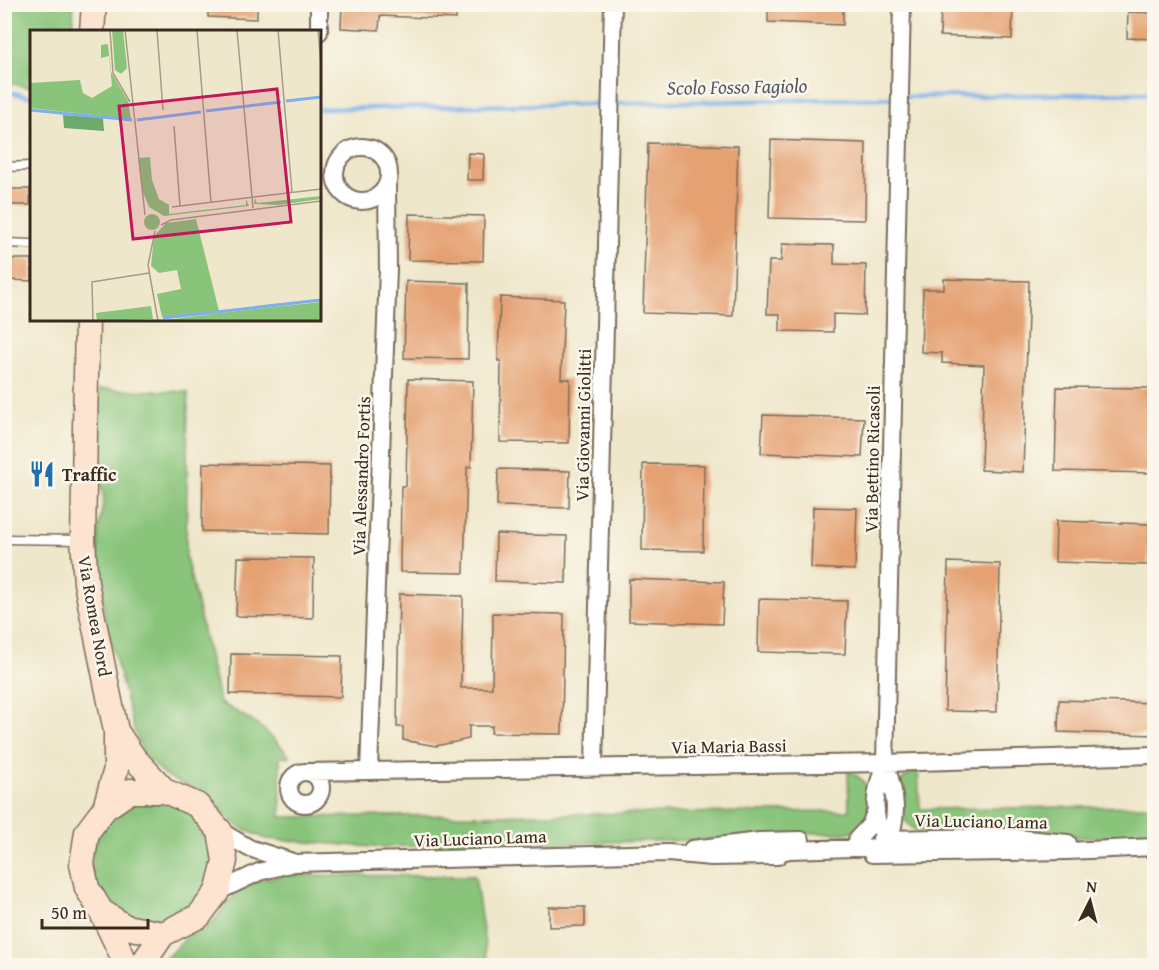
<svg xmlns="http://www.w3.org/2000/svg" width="1159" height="970" viewBox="0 0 1159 970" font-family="'Gentium Book Plus',serif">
<rect width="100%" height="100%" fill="#fbf7ec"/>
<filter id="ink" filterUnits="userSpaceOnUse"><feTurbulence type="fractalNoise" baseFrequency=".0167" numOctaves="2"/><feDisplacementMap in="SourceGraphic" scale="12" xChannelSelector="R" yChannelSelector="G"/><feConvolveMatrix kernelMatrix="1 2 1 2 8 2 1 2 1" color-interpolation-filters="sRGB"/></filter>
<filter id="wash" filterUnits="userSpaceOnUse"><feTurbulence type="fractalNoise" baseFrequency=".008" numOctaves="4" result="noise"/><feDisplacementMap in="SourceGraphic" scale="24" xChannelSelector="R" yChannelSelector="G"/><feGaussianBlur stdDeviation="1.35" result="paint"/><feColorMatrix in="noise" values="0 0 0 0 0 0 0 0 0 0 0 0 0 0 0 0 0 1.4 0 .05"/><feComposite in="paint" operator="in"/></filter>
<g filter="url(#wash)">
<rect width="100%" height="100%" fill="#efe7cb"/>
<path fill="#89c47a" stroke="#62774c" stroke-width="1.5" d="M 5,4 L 73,5 L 74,31 L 32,32 L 31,88 L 5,82 Z
M 99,389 L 188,392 L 186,557 L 220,703 C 248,717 271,732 290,757 L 280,757 L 281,817 L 849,811 L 848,771 C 869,780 871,793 869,815 L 857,830 L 845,833 L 802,833 L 704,840 L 373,847 L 266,839 L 240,827 L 200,792 L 164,775 L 143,753 L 134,730 L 106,622 L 98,571 L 98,531 L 104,498 L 100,481 L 98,443 Z
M 918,770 L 920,809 L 1154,806 L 1154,836 L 1076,837 L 1027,832 L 917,831 C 902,823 891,797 902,780 C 906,775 912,773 918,770 Z
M92 861a61 61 0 1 1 122 0a61 61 0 1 1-122 0Z
M 286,875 L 475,876 L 488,965 L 158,966 L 187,937 L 212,923 L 233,897 L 254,881 Z"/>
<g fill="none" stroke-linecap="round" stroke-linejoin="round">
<path stroke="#7cb0ea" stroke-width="4.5" d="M 4,91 L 32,97
M 904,97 L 1154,93
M 320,109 L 896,98"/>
</g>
<g id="blocks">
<path fill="#e5a172" d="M 208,4 L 257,4 L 257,19 L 208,17 Z
M 342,4 L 456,4 L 456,19 L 380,16 L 379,30 L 341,28 Z
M 768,4 L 843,4 L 843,25 L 768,22 Z
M 941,4 L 1013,4 L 1012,39 L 940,36 Z
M 1128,12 L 1155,13 L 1155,39 L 1127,38 Z
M 771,140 L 866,143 L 865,220 L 769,218 Z
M 648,143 L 738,146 L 733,316 L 643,313 Z
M 468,153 L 484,154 L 483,180 L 467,180 Z
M 4,189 L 30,189 L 30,205 L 4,205 Z
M 409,214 L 484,216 L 483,261 L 408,260 Z
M 782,244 L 834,245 L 834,264 L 866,265 L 865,315 L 833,314 L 833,332 L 780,331 L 780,314 L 767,314 L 769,261 L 781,261 Z
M 10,259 L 32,259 L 32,281 L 9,280 Z
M 944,279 L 1029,281 L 1023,472 L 981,470 L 984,365 L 942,363 L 942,353 L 921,352 L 923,289 L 944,289 Z
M 406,281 L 469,283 L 468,359 L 404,358 Z
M 500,297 L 564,300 L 561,379 L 570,379 L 569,443 L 500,442 L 501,361 L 498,361 Z
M 408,379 L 473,381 L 471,467 L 467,467 L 464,573 L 400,572 L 401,486 L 406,486 Z
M 1057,387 L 1155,388 L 1155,473 L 1055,471 Z
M 763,415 L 864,418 L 862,457 L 761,453 Z
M 203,463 L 330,466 L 329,534 L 202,531 Z
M 643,464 L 704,465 L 703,551 L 642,550 Z
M 498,469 L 570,471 L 569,508 L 497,506 Z
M 813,507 L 857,508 L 855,570 L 811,568 Z
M 1056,521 L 1149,524 L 1148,565 L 1055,562 Z
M 496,534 L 567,536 L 566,583 L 495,581 Z
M 238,557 L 314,558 L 313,618 L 236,616 Z
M 948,562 L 1000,564 L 997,712 L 945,711 Z
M 629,579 L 724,582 L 722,624 L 629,621 Z
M 399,594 L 463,596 L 461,688 L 492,688 L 493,613 L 564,614 L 562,734 L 491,733 L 492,726 L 469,726 L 469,739 L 436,746 L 403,740 L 403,727 L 397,727 Z
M 759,599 L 847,601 L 845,654 L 758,652 Z
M 231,654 L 342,656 L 341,697 L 230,694 Z
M 1059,700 L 1155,703 L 1155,735 L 1058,732 Z
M 549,907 L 585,907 L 585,926 L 549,927 Z"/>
</g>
</g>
<g filter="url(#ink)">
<use href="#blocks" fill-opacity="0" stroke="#7a6c5b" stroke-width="1.5"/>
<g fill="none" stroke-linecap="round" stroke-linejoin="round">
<g stroke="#7a6c5b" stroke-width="11">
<path id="service" d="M 4,167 L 32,166
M 4,243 L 32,244
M 4,539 L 82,540"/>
</g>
<g stroke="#7a6c5b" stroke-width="20">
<path id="minor" d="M 319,32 L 319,4
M335 174a27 27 0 1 1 54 0a27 27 0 1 1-54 0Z
M 885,763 C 878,783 870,809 881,830 C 884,835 891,840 896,843
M 594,767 L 613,4
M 369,770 L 388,269 L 387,184
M289 788a16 16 0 1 1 32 0a16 16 0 1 1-32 0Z
M 304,772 L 885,763 L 1154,755
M 220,831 L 249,848 L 293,862
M 857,839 L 870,825 L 876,810
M 881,839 L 1005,837 L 1068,843
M 692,849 L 760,841 L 801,840
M 872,854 L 1067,851 L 1154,847
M 766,856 L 789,850 L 886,847 C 900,816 896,794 885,763 L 902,4
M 217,892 L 259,872 L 294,863 L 668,853 L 711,857 L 778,856"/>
</g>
<g stroke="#7a6c5b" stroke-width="27">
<path id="secondary" d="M 92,32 L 94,4
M 87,320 L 83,540 L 86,583 L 116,731 L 116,769 L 105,808
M 116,731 L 134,758 L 165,791
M 130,791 L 165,791 L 197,805 L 220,831 L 225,861 L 217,892 L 199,916 L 163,934 L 126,927 L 101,911 L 87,888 L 82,864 L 87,832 L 105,808 Z
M 101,911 L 122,955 L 124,966
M 141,966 L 163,934"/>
</g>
<use href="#service" stroke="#fff" stroke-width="8"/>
<use href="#minor" stroke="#fff" stroke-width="16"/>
<use href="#secondary" stroke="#fde4d0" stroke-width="24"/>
</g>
</g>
<defs>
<g id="restaurant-bare" transform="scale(2.07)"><path d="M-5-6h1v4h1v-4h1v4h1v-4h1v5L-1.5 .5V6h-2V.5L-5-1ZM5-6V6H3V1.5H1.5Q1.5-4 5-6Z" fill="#1f6fb2" stroke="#fbf7ec" stroke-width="2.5" paint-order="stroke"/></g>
</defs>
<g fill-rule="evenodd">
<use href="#restaurant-bare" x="42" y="474"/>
</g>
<g text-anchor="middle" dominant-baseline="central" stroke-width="5" stroke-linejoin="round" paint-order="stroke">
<g font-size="18" fill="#3b2a1e" stroke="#fbf7ec">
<text transform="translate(583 425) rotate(-89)">Via Giovanni Giolitti</text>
<text transform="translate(872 459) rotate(-89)">Via Bettino Ricasoli</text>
<text transform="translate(361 476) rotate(-88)">Via Alessandro Fortis</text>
<text transform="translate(95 616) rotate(80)">Via Romea Nord</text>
<text transform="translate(729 746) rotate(-1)">Via Maria Bassi</text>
<text transform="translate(981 821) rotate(1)">Via Luciano Lama</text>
<text transform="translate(480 838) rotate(-2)">Via Luciano Lama</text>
</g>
<g font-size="18" font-weight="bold" fill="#3b2a1e" stroke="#fbf7ec" text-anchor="start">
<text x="62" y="474">Traffic</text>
</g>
<g font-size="20" font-style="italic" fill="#525965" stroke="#fbf7ec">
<text transform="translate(737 86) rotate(-1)">Scolo Fosso Fagiolo</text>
</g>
</g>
<g transform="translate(30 30)">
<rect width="291" height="291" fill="#efe7cb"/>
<path d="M 82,0 L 93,0 L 97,38 L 91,44 L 85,40 ZM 77,14 L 78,15 L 81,42 L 98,71 L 101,89 L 0,78 L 0,53 L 50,50 L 53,63 L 62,68 L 82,56 L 79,26 L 71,28 L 71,15 ZM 120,127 L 122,150 L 129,169 L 139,175 L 139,184 L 216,175 L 216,169 L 219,176 L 134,186 L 119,177 L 112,160 L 108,128 ZM 291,166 L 291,169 L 248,175 L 224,174 L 225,168 L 227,173 ZM114 192a8 8 0 1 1 16 0a8 8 0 1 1-16 0ZM 166,189 L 189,281 L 132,287 L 127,264 L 151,259 L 147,240 L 129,243 L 121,236 L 124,206 L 136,193 ZM 291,272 L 291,291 L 136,290 L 190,283 ZM 121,276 L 123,289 L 67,291 L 66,283 Z" fill="#89c47a"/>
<path d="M 33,85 L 73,88 L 74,101 L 34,98 Z" fill="#6eaa6a"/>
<path fill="none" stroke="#7cb0ea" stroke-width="3" d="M 256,71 L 291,67M 0,80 L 102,90M 176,81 L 251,72M 107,90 L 171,82M 133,288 L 291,270"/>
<path fill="none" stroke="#a79b86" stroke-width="1.5" d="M 80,0 L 83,43 L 100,72M 95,0 L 115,185M 127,0 L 133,80M 167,0 L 181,172M 207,0 L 223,178M 248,0 L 262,162M 288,0 L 291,34M 144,96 L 150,176M 142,177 L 291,159M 131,195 L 141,190 L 291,171M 125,201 L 118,235 L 128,291M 63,291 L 62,252 L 119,243"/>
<path fill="#c2185b" fill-opacity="0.15" stroke="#c2185b" stroke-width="3" d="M 247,59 L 261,192 L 103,209 L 89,76 Z"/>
<rect width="291" height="291" fill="none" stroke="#3b2a1e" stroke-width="3"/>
</g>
<rect width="1159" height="970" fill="none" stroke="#fbf7ec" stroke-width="24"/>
<g transform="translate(1090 901) rotate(6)" stroke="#fbf7ec" stroke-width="4.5" paint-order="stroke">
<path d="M0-4.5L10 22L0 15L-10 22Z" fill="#3b2a1e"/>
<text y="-9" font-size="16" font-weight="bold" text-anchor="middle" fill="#3b2a1e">N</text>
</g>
<path d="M42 919v9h106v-9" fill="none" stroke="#3b2a1e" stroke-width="3"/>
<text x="51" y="919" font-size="18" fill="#3b2a1e" stroke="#fbf7ec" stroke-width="4.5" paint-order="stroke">50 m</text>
</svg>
